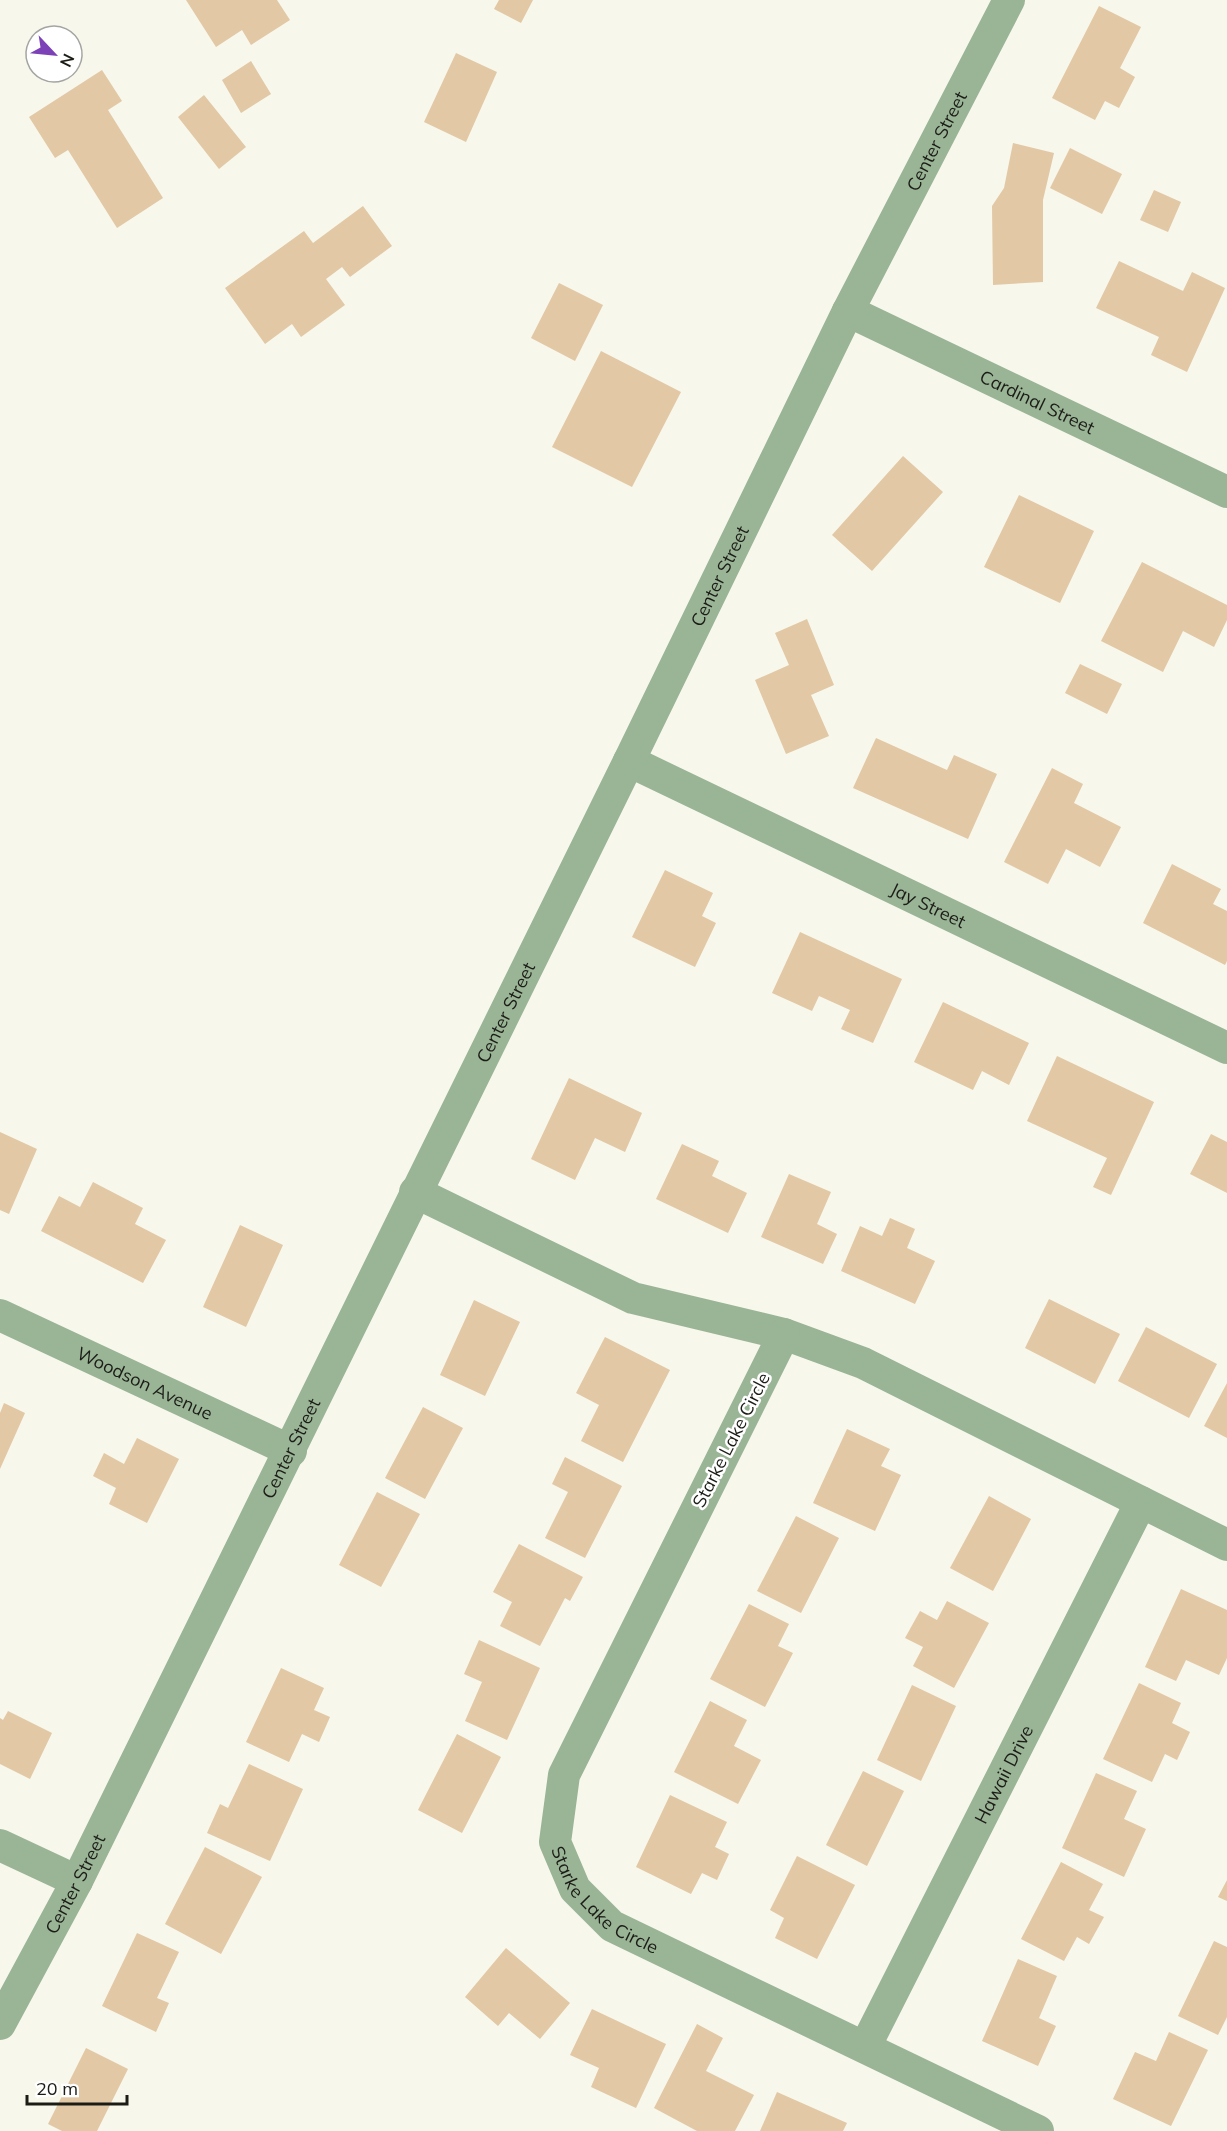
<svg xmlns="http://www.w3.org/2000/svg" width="1227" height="2131" viewBox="0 0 1227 2131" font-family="Mulish,sans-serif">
<rect width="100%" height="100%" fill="#f7f7eb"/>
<path fill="#e2c8a5" d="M 186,0 L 277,0 L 290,20 L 251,45 L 242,30 L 216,47 Z
M 499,0 L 533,0 L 521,23 L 494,9 Z
M 1099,6 L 1141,27 L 1120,68 L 1135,77 L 1119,108 L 1105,101 L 1095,120 L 1052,98 Z
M 456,53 L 497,72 L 466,142 L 424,122 Z
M 251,61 L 271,94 L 241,113 L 222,80 Z
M 102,70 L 122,101 L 108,110 L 163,198 L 117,228 L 68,150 L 55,158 L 29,117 Z
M 204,95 L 246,147 L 219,169 L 178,117 Z
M 1013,143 L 1054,153 L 1043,200 L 1043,282 L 993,285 L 992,206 L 1004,188 Z
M 1070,148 L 1122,174 L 1102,214 L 1050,188 Z
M 1154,190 L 1181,202 L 1168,232 L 1140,220 Z
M 363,206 L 392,246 L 350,277 L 342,267 L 326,279 L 345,305 L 301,337 L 292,324 L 265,344 L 225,288 L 304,231 L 313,243 Z
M 1119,261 L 1183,291 L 1192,272 L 1225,288 L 1187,372 L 1151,355 L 1159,337 L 1096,308 Z
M 559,283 L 603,305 L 575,361 L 531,338 Z
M 601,351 L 681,392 L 632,487 L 552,447 Z
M 903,456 L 943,492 L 872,571 L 832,535 Z
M 1019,495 L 1094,531 L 1060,603 L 984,567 Z
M 1142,562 L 1227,605 L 1227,620 L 1214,647 L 1183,631 L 1163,672 L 1101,641 Z
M 807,619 L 834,685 L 811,695 L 829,736 L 786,754 L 755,680 L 789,665 L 775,633 Z
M 1080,664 L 1122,684 L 1107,714 L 1065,693 Z
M 876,738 L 947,770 L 954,755 L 997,774 L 968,839 L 853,788 Z
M 1052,768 L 1083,784 L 1074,803 L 1121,827 L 1100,867 L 1066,849 L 1048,884 L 1004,862 Z
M 1172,864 L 1221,889 L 1213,904 L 1227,911 L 1227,961 L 1225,965 L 1143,923 Z
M 665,870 L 713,893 L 702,916 L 716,923 L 695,967 L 632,937 Z
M 800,932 L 902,979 L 873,1043 L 841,1029 L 850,1010 L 819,996 L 812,1011 L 772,993 Z
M 943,1002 L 1029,1043 L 1009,1085 L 982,1071 L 973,1090 L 914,1062 Z
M 1057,1056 L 1154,1102 L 1111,1195 L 1093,1187 L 1107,1158 L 1027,1121 Z
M 569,1078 L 642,1113 L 625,1152 L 595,1138 L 575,1180 L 531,1159 Z
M 0,1132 L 37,1149 L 9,1214 L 0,1210 Z
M 1211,1134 L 1227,1142 L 1227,1193 L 1190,1174 Z
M 682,1144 L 719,1161 L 712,1176 L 747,1193 L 728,1233 L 656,1199 Z
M 789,1174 L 831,1192 L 817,1224 L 837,1234 L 823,1264 L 761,1237 Z
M 93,1182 L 143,1208 L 135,1224 L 166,1240 L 143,1283 L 41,1231 L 59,1196 L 80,1207 Z
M 890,1218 L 915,1229 L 907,1248 L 935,1261 L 915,1304 L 841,1271 L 860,1226 L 882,1236 Z
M 240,1225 L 283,1245 L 246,1327 L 203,1307 Z
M 1049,1299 L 1120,1334 L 1095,1384 L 1025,1348 Z
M 474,1300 L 520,1322 L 485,1396 L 440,1375 Z
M 1146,1327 L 1217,1364 L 1189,1418 L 1118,1381 Z
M 605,1337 L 670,1370 L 623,1462 L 581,1441 L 599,1405 L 576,1393 Z
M 1227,1383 L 1227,1438 L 1204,1426 Z
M 4,1403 L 25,1413 L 0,1469 L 0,1413 Z
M 423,1407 L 463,1428 L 425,1499 L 385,1478 Z
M 847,1429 L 890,1449 L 881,1466 L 901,1475 L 875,1531 L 813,1503 Z
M 137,1438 L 179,1459 L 147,1523 L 109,1504 L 116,1488 L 93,1476 L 104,1453 L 124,1464 Z
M 565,1457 L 622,1486 L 585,1558 L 545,1538 L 568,1492 L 552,1484 Z
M 377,1492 L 420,1514 L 381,1587 L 339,1565 Z
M 989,1496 L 1031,1519 L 993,1591 L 950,1568 Z
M 796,1516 L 839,1538 L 801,1613 L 757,1591 Z
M 519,1544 L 583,1577 L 570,1601 L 565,1598 L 540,1646 L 500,1626 L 512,1602 L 493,1592 Z
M 1181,1589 L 1227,1610 L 1227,1658 L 1219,1675 L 1186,1660 L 1176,1681 L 1145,1667 Z
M 947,1601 L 989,1623 L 954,1688 L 913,1666 L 923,1647 L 905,1638 L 920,1611 L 937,1620 Z
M 749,1604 L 789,1624 L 778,1646 L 793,1653 L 765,1707 L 710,1679 Z
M 479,1640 L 540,1668 L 507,1740 L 465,1721 L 482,1682 L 464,1674 Z
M 281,1668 L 324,1688 L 314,1710 L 330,1717 L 319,1742 L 302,1734 L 289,1762 L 246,1742 Z
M 1139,1683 L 1181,1703 L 1172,1723 L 1190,1732 L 1177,1760 L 1165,1754 L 1152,1782 L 1103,1759 Z
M 912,1685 L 956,1706 L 921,1781 L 877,1760 Z
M 710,1701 L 747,1720 L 734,1746 L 761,1760 L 738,1804 L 674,1772 Z
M 8,1711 L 52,1733 L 30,1779 L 0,1764 L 0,1718 L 3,1720 Z
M 457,1734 L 501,1757 L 462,1833 L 418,1810 Z
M 249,1764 L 303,1789 L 270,1861 L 207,1833 L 220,1804 L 228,1808 Z
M 863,1771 L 904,1791 L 867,1866 L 826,1845 Z
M 1096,1773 L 1137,1791 L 1124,1819 L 1146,1829 L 1124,1877 L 1062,1848 Z
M 670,1795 L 727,1822 L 715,1847 L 729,1854 L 717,1880 L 702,1873 L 691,1894 L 636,1867 Z
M 205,1847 L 262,1877 L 221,1954 L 165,1924 Z
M 797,1856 L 855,1885 L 817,1959 L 775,1938 L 784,1918 L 770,1910 Z
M 1061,1862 L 1103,1884 L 1089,1910 L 1104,1917 L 1089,1944 L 1077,1937 L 1064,1961 L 1021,1939 Z
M 1227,1880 L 1227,1901 L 1218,1897 Z
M 137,1933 L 179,1952 L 157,1998 L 169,2003 L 156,2032 L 102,2006 Z
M 1214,1941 L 1227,1947 L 1227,2017 L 1218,2035 L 1178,2016 Z
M 506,1948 L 570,2003 L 540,2039 L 509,2013 L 498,2026 L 465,1997 Z
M 1018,1959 L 1057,1976 L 1039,2018 L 1056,2026 L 1038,2066 L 982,2041 Z
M 592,2009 L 666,2044 L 636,2108 L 591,2087 L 599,2068 L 570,2055 Z
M 697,2024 L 723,2038 L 706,2071 L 754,2095 L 735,2131 L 697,2131 L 654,2108 Z
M 1169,2032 L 1208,2050 L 1171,2126 L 1113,2099 L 1135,2052 L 1156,2061 Z
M 86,2048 L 128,2069 L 97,2131 L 62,2131 L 48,2124 Z
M 777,2092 L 847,2123 L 843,2131 L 760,2131 Z"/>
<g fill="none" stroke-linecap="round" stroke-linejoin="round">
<g stroke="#9ab496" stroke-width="32">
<path id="s1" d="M 848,311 L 1227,492"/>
<path id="s2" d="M 629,761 L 1227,1048"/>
<path d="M 415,1192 L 633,1298 L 784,1334 L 863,1363 L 1227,1545"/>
<path id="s3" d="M 0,1315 L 291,1451"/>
<path id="s4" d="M 784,1334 L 564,1775 L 555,1842 L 575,1889 L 612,1926 L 1038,2131"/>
<path d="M 0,1845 L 77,1881"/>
<path id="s5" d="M 0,2024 L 77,1881 L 629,761 L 848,311 L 1009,0"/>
<path id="s6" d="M 865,2047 L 1141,1502"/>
</g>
</g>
<g text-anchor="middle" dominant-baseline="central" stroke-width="5" stroke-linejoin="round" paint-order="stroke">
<g font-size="18" fill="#1c1c17" stroke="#fff">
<text stroke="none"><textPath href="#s5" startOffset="2103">Center Street</textPath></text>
<text stroke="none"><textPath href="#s1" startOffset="210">Cardinal Street</textPath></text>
<text stroke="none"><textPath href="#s5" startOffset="1617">Center Street</textPath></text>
<text stroke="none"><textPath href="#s2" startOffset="332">Jay Street</textPath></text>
<text stroke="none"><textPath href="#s5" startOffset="1131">Center Street</textPath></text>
<text stroke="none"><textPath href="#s3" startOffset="160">Woodson Avenue</textPath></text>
<text transform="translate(731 1440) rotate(-63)">Starke Lake Circle</text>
<text stroke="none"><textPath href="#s5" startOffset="645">Center Street</textPath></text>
<text stroke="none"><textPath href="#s6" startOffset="306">Hawaii Drive</textPath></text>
<text stroke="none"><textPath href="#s5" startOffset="159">Center Street</textPath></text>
<text stroke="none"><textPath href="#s4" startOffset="640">Starke Lake Circle</textPath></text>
</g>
</g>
<g transform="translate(54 54) rotate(116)"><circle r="28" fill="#ffffff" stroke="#a4a4a2" stroke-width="1.5"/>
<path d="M0-4.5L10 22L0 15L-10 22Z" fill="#7c41b7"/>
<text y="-9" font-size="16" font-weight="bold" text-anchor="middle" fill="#1c1c17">N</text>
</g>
<path d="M27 2095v9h100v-9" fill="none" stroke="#1c1c17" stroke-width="3"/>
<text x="36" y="2095" font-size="18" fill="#1c1c17" stroke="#ffffff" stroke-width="4.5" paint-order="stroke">20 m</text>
</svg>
